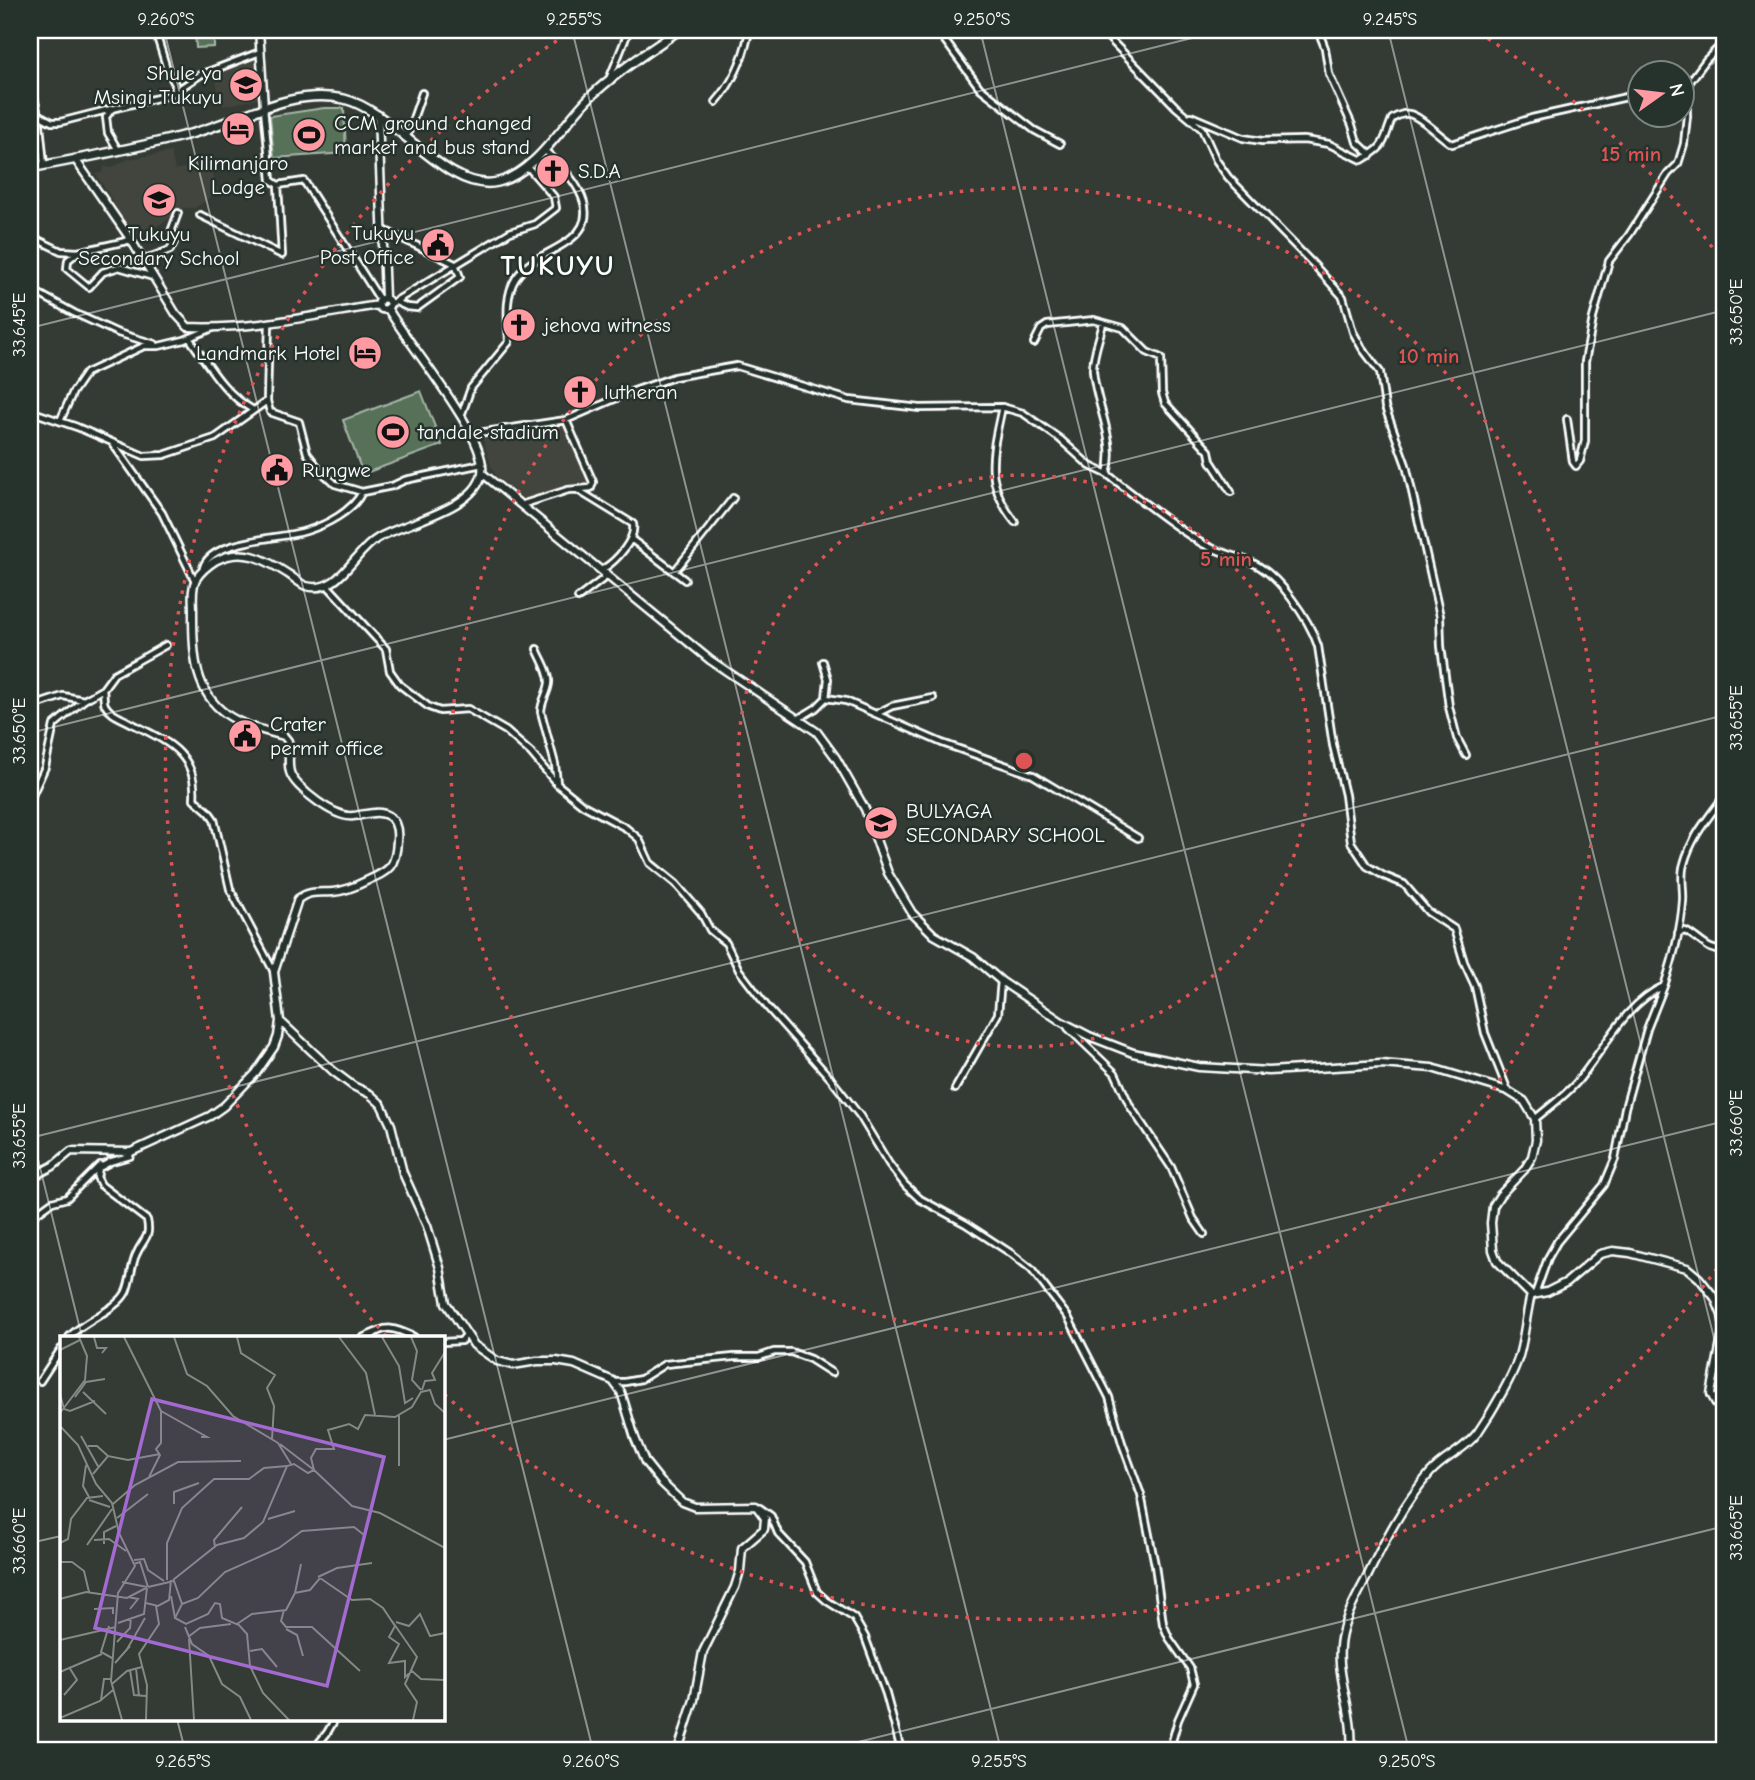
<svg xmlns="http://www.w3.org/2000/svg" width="1755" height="1780" viewBox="0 0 1755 1780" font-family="'Comic Neue',sans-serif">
<rect width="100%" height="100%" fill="#333b34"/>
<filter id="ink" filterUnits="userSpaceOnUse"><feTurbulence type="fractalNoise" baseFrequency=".0143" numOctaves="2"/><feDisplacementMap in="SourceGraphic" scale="14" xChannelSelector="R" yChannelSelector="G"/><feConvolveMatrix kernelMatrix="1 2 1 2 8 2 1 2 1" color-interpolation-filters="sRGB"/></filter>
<g filter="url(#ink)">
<path fill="#42453c" d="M 259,59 L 268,97 L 223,106 L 213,71 Z
M 171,152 L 175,170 L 210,162 L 218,192 L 195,208 L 178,208 L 168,220 L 135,237 L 96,174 L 102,172 L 105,166 L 110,168 L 128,159 Z
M 567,426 L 591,482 L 527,501 L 497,477 L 492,468 L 482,437 Z"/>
<path fill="#567158" stroke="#aab8ac" stroke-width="2" d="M 195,30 L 234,30 L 235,38 L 214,39 L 214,47 L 196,48 Z
M 324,108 L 344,108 L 346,153 L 274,158 L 270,116 Z
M 421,391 L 442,445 L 363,474 L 343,420 Z"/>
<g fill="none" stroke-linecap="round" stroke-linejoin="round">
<g stroke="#fff" stroke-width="10">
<path id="street" d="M 937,30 L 980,88 L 1034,130 L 1060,144
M 1101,30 L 1176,107 L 1202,129 L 1216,160 L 1228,177 L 1315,266 L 1343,297 L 1353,332 L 1362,348 L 1380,372 L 1385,407 L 1406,465 L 1440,616 L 1441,646 L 1449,707 L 1457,738 L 1466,755
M 1318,30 L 1325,48 L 1329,74 L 1352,125 L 1357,142 L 1371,155
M 610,77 L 629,30
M 30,78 L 40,125 L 44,165
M 1682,87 L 1686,87 L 1706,60 L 1725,41
M 176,91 L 200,75 L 260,52
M 716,102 C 732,84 743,59 748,36 L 744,30
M 264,108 L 271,180 L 278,185 L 304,181 L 380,300
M 39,115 L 52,122 L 60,122 L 111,109
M 1191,116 L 1243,138 L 1262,141 L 1304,140 L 1329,144 L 1362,160 C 1387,145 1382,144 1392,119 C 1397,116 1403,113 1409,114 C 1421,116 1440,137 1452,144 L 1532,118 L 1640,94
M 407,136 L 422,93
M 118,150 L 108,133 L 106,117 L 112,109 L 170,95 L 175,91 L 175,84 L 167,69 L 155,30
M 200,215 L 282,255 L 278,185
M 382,229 L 455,264 L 460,277 L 417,308 L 407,307 L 396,302
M 30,236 L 61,251 L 78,252 L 131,240
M 78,252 L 68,260 L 67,269 L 89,287 L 103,272 L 119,267 L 153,277
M 143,260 L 170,250 L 174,242 L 172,229 L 178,213
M 30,289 L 74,313 L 118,333 L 155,344
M 389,305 L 510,232 L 535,224 L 556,208 L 554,197 L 527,166
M 269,323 L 267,401 L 270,412 L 299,422 L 307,453 L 320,470 L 335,484 L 362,492 L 392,486 L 405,480 L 482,464
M 1103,323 C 1100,338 1092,356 1093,371 C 1096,406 1117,440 1107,474
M 189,338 C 209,365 223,393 253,410
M 1034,343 L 1041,329 L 1047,325 L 1094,320 L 1123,328 L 1147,352 L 1161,358 L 1162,393 L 1165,403 L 1209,451 L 1211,461 L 1231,492
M 1002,407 C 992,454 983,482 1015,522
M 30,411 L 77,427 L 144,456 L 164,455 L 215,438 L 267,401
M 461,416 L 471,388 L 509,342 C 508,321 504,296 516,278 C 530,257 554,253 572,238 C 606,211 567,170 544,150
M 1567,419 L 1573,462 L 1576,466 L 1580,461 L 1585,441 L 1585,362 L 1593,318 L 1609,261 L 1629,235 L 1668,174 L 1678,164 L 1684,144 L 1687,116 L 1686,87
M 60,421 L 73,392 L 86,373 L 144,346 L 159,346 L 184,340 L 213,328
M 471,434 L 566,420 L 631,392 L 674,377 L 737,366 L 849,400 L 920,408 L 1002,407 L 1023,413 L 1060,439 L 1090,466 L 1107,474 C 1137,497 1166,521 1198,541 C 1215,552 1235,555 1253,563 C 1279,575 1309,619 1318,646 L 1333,745 L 1345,795 L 1351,842 L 1367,866 L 1384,876 L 1404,884 L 1428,912 L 1454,929 L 1464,962 L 1475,986 L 1485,1033 L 1508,1091
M 113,444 L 162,513 L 195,581
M 576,489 L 633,524 C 636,540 616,561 603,569
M 521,505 L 568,490 L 591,488 L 593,482 L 566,420
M 631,539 L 685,580
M 203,568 C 210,539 282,539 306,531 C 326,525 353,511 362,492
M 674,572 L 733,498
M 327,585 L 386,649 L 390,671 L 400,685 L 429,707 L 440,711 L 468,709 L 506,731 L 531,753 L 557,784 L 583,805 L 626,828 L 639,839 L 650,863 L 676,884 L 701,913 L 710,930 L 726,943 L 739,970 L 768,1008 L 831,1079 L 860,1116 L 889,1164 L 905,1185 L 920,1199 L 966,1224 L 1012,1254 L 1031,1269 L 1068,1317 L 1109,1397 L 1122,1443 L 1141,1495 L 1155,1565 L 1163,1624 L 1169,1638 L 1190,1668 L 1194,1684 L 1178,1720 L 1171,1745 L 1167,1750
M 578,598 L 603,579 L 606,573
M 537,649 C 541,659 550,672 549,683 C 548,693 541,701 541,712 L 555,764 L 557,783
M 823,662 L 828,679 L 826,698
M 103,689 C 104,694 103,701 105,705 C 110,714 119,717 127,721 C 163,740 198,751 194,799 L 209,812 L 214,819 L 230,889 L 274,972
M 30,707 L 63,696 L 84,700
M 878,713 L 892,706 L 933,698
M 798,719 L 816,708 L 826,698 L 846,701 L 942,743 L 1033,775 L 1138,838
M 30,800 L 45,767 L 54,725 L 84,700 L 103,689 L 114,674 L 166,645
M 1678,933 L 1685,931 C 1700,938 1708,953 1725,950
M 1068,1028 L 1115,1073 L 1130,1106 L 1171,1167 L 1193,1218 L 1204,1234
M 955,1089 L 998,1014 L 1001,981
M 1535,1119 C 1549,1107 1565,1096 1577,1082 C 1604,1050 1624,1004 1664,986 C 1673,959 1681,930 1683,901 C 1684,889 1680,876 1684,864 C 1691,837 1709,817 1725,795
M 109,1162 L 130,1156 L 131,1152
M 30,1218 L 52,1202 L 67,1198 L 100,1165
M 1535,1294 L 1548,1258 L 1557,1242 L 1604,1185 L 1615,1159 L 1625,1108 L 1647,1029 L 1664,986
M 69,1337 C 83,1321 117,1310 126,1292 C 131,1281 131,1266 136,1255 C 143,1238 151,1239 147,1220 L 101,1185 L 97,1177 L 99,1168 L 110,1162
M 364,1337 L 376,1332
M 370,1337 C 386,1323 397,1329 414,1337
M 443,1342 L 461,1341 L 466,1335
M 40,1381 L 61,1349
M 613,1382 L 625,1382 L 641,1379 L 665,1364 L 734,1357 L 759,1357 L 774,1352 L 791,1352 L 810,1359 L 832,1373
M 760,1508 L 771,1516 L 778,1533 L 805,1562 L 817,1592 L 827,1601 L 854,1618 L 865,1637 L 886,1694 L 901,1750
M 313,1750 L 327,1733 L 335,1719"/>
</g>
<g stroke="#fff" stroke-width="11">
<path id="secondary" d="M 259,30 L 264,107
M 378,115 L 385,298
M 75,159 L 131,240 L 176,314 L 188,327 C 252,330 315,315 378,305
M378.5 304a5.5 5.5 0 1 1 11 0a5.5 5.5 0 1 1-11 0Z
M 482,473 L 710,660 L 817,732 L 836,758 L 865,809 L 888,873 L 912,913 L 934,935 L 973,957 L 1001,981 L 1062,1022 L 1089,1036 L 1133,1053 L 1199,1067 L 1269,1071 L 1381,1064 L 1432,1068 L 1508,1091 L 1524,1101 L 1535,1119 L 1536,1140 L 1532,1157 L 1524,1170 L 1500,1195 L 1493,1206 L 1491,1223 L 1493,1250 L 1497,1261 L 1531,1295 L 1547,1292 L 1567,1282 L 1600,1254 L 1613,1251 L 1630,1253 L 1687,1268 L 1699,1278 L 1715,1298 L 1722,1315 L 1724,1327 L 1711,1394 L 1716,1403 L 1725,1403
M 280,1021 L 333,1071 L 353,1086 L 370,1094 L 381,1104 L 391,1125 L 403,1173 L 427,1226 L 440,1268 L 446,1303 L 474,1345 L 497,1361 L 513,1365 L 537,1361 L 556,1361 L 574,1364 L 613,1381 L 621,1392 L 635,1438 L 645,1462 L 661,1482 L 682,1502 L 695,1507 L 756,1506 L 765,1518 L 764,1529 L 742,1548 L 740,1571 L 735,1587 L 703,1652 L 694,1700 L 678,1750
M 30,1178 L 53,1166 L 71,1151 L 131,1152 L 210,1116 L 224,1106 L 256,1073 L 274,1047 L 278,1036 L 280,1021 L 274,972 L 298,899 C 310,890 319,893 333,892 C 345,891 354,887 364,882 C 388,871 396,869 397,840 C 398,831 397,822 389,816 C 378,809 366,815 353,816 C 337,819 294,788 290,772 C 287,762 291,751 288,741 L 284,736 C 263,730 238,725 221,710 C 192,685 193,645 193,611 C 193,601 191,589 196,579 C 201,571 207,566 215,561 C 242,546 265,559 288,574 C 293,577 300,584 306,586 C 340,595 353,552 378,538 C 406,522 476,509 482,473 C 488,437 407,343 388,309
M 1351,1750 C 1355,1709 1331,1670 1343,1630 C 1348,1611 1358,1594 1367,1577 C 1385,1540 1403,1504 1430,1473 C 1445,1456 1464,1451 1478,1432 C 1491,1413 1515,1374 1520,1352 C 1525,1333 1526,1314 1531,1295"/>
</g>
<g stroke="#fff" stroke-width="12">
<path id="highway" d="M 30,168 C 83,158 138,148 190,134 C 240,121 290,87 344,99 C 397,112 446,194 498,182 C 536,173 564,122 590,97 C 617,71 650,51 679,30"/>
</g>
<use href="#street" stroke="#26332d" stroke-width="4.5"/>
<use href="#secondary" stroke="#26332d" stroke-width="6"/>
<use href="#highway" stroke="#26332d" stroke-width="7"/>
</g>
</g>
<path fill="none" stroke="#fff" stroke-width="2" stroke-opacity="0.45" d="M 164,30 L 593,1750M 572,30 L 1001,1750M 980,30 L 1409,1750M 1388,30 L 1725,1382M 30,328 L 1224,30M 30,733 L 1725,310M 30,1127 L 82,1337M 30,1138 L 1725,715M 443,1440 L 1725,1121M 30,1543 L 61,1536M 177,1719 L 185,1750M 826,1750 L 1725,1526"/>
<g fill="none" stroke="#de5353" stroke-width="3.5" stroke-dasharray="3.5 7">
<circle cx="1024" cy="761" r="286"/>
<circle cx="1024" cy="761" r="573"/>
<path d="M1723 1260A859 859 0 0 1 444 1394M386 1336A859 859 0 0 1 569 33M1479 33A859 859 0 0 1 1723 262"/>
</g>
<defs>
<g id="school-disc" transform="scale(1.75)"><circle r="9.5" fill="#ff9aa2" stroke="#26332d"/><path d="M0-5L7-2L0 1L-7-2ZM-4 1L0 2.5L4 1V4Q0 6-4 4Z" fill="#111"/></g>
<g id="hotel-disc" transform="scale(1.75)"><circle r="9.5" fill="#ff9aa2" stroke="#26332d"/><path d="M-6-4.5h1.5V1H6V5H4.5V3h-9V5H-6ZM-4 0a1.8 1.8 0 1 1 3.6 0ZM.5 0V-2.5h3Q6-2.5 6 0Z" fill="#111"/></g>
<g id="stadium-disc" transform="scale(1.75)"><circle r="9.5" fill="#ff9aa2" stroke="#26332d"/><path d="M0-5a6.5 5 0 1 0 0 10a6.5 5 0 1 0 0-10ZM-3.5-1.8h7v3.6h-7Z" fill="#111"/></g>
<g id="church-disc" transform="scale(1.75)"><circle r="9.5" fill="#ff9aa2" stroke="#26332d"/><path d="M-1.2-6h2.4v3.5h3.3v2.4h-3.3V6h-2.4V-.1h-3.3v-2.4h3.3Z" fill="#111"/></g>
<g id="civic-disc" transform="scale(1.75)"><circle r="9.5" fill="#ff9aa2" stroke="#26332d"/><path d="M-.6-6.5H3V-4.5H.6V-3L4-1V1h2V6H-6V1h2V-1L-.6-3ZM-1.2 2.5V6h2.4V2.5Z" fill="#111"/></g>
</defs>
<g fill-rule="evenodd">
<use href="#school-disc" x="246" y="85"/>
<use href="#hotel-disc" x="238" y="129"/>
<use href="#stadium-disc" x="309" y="135"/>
<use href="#church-disc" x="553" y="171"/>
<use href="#school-disc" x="159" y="200"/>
<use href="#civic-disc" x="438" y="245"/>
<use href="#church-disc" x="519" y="325"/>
<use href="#hotel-disc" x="365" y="353"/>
<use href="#church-disc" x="580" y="392"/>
<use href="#stadium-disc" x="393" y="432"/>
<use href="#civic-disc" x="277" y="470"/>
<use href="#civic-disc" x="245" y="736"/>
<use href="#school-disc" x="881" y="823"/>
</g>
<g text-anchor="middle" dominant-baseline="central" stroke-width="5" stroke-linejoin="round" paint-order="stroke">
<g font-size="21" fill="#fff" stroke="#26332d" text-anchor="start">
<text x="222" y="73" text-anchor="end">Shule ya<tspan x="222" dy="24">Msingi Tukuyu</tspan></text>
<text x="334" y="123">CCM ground changed<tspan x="334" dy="24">market and bus stand</tspan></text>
<text x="238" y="163" text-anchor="middle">Kilimanjaro<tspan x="238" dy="24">Lodge</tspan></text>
<text x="578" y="171">S.D.A</text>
<text x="414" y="233" text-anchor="end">Tukuyu<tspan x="414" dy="24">Post Office</tspan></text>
<text x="159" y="234" text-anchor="middle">Tukuyu<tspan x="159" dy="24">Secondary School</tspan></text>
<text x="544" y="325">jehova witness</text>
<text x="340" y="353" text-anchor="end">Landmark Hotel</text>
<text x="604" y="392">lutheran</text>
<text x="418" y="432">tandale stadium</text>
<text x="302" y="470">Rungwe</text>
<text x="270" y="724">Crater<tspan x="270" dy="24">permit office</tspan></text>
<text x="906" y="811">BULYAGA<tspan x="906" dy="24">SECONDARY SCHOOL</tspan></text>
</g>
<g font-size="28" font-weight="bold" letter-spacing="2" fill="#fff" stroke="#26332d">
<text x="558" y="266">TUKUYU</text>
</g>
</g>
<g transform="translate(60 1336)">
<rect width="385" height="385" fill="#333b34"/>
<path fill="none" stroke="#858985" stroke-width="2" d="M 34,1 L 37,12 L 46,12 L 42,17M 64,1 L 101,75 L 101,107 L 96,113 L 100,119 L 89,141M 114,1 L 127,38 L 147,50 L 173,80 L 218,107 L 231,128M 177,1 L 181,17 L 215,39 L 207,52 L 214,70 L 212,103M 279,1 L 306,37 L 315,79M 322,1 L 339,30 L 345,67 L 353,62M 351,1 L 357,15 L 352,44 L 361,54M 0,14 L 20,4M 362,54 L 365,45 L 375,44 L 372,37 L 385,16M 23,56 L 46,78M 0,58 L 4,73 L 10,75 L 35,65M 15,61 L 26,46 L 45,43M 101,75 L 147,101 L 141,101M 0,77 L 25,44 L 27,20 L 19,1M 339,79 L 339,130M 0,90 L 18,109 L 36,148 L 52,167 L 59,197 L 75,230 L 58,257 L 51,345 L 62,384M 21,100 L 39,132M 220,108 L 254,134M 28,110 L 37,110 L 48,120M 26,129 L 23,150 L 29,161M 254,134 L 292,170 L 320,177 L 385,212M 33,138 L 48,120 L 68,124 L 100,118M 29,164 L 50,171M 53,168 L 75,149 L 118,126 L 181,125M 114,168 L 114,156 L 139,147M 57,182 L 88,158M 208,183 L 235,175M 34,204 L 49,203 L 66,215M 0,207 L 8,203 L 11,183 L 27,162 L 43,160M 44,208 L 44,196 L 56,190M 27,209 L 52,173M 155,211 L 154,204 L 182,171M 74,224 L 84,223 L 88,234 L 104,245M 0,226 L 12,226 L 24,235 L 29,256M 74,228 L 80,226 L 88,251M 258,241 L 277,232 L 312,227M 107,244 L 107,207 L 122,172 L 154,143 L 189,143 L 204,132 L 227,130M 113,244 L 157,209 L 184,202 L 203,186 L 227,130 L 234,128 L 248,137 L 254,134 L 251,122 L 256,113 L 274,113 L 268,94 L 289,88 L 298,93 L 305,79 L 335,81 L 352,71 L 361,56 L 370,54 L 375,68 L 385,77M 62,246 L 87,251M 88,251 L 114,245 L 122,268 L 115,282 L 126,288 L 148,278 L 155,267 L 160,268 L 162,282 L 179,289 L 187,298 L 190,330 L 203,357 L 229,384M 235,257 L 241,228M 111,260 L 115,282M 68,261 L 78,263 L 70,273M 0,263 L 26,256 L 67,262 L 86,252M 86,267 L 98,270 L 109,264 L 111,244M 122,268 L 138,262 L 165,236 L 219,212 L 242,195 L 294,191 L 304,199M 34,273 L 53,272 L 53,278M 224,274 L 221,285 L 226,291 L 252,291 L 300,335M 332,285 L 357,321 L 345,348 L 357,366 L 353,384M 336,286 L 349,290 L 360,278 L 370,300 L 385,297M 58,287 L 84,278 L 87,252M 177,288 L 192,278 L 226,274 L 235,257 L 250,254 L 260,242 L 292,264 L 310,263 L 323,272 L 335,290 L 329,301 L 339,308 L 329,327 L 345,325 L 345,341 L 352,335 L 361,343 L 385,344M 49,290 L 41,316 L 52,322M 125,291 L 132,308 L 149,320 L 162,348 L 180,361 L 191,384M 226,293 L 237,299 L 243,320M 128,301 L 140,292 L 171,288M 129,303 L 134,384M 0,304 L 56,291M 57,306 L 70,292 L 71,282M 66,315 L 85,282M 190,315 L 202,313 L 217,331M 55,327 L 70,310M 76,332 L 79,360M 70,334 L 74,359 L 86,360M 0,336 L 42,318M 52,348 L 67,335 L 82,331M 4,359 L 17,344 L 9,331M 41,364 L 44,343 L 51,343M 0,382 L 40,365 L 53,354M 86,384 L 87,349 L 79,318 L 99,288 L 96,270"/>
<path fill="#a36bd2" fill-opacity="0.15" stroke="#a36bd2" stroke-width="3.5" d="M 92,63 L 324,121 L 267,350 L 35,292 Z"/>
<rect width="385" height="385" fill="none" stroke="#fff" stroke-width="3.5"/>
</g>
<circle cx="1024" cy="761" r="10" fill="#de5353" stroke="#26332d" stroke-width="3.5"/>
<g font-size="21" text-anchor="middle" font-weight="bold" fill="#de5353" stroke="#26332d" stroke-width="5" stroke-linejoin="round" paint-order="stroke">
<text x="1631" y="161">15 min</text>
<text x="1429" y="363">10 min</text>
<text x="1226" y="566">5 min</text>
</g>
<rect width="1755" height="1780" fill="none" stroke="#26332d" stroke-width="77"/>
<g transform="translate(1661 94) rotate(76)"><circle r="33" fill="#26332d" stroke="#7d8581" stroke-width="2"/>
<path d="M0-5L12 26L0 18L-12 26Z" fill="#ff9aa2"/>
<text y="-10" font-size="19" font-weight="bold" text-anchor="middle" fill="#ffffff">N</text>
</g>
<rect x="38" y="38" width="1678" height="1704" fill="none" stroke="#fff" stroke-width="2.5"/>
<g font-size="18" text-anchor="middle" fill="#fff">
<text x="166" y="25">9.260°S</text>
<text x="574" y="25">9.255°S</text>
<text x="982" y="25">9.250°S</text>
<text x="1390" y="25">9.245°S</text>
<text transform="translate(1736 312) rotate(-90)" y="6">33.650°E</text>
<text transform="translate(19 325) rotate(-90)" y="6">33.645°E</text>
<text transform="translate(1736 718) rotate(-90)" y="6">33.655°E</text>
<text transform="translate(19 731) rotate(-90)" y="6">33.650°E</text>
<text transform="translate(1736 1123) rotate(-90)" y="6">33.660°E</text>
<text transform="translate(19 1136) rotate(-90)" y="6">33.655°E</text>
<text transform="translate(1736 1528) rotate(-90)" y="6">33.665°E</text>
<text transform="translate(19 1541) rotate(-90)" y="6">33.660°E</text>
<text x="183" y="1767">9.265°S</text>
<text x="591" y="1767">9.260°S</text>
<text x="999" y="1767">9.255°S</text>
<text x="1407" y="1767">9.250°S</text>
</g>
</svg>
